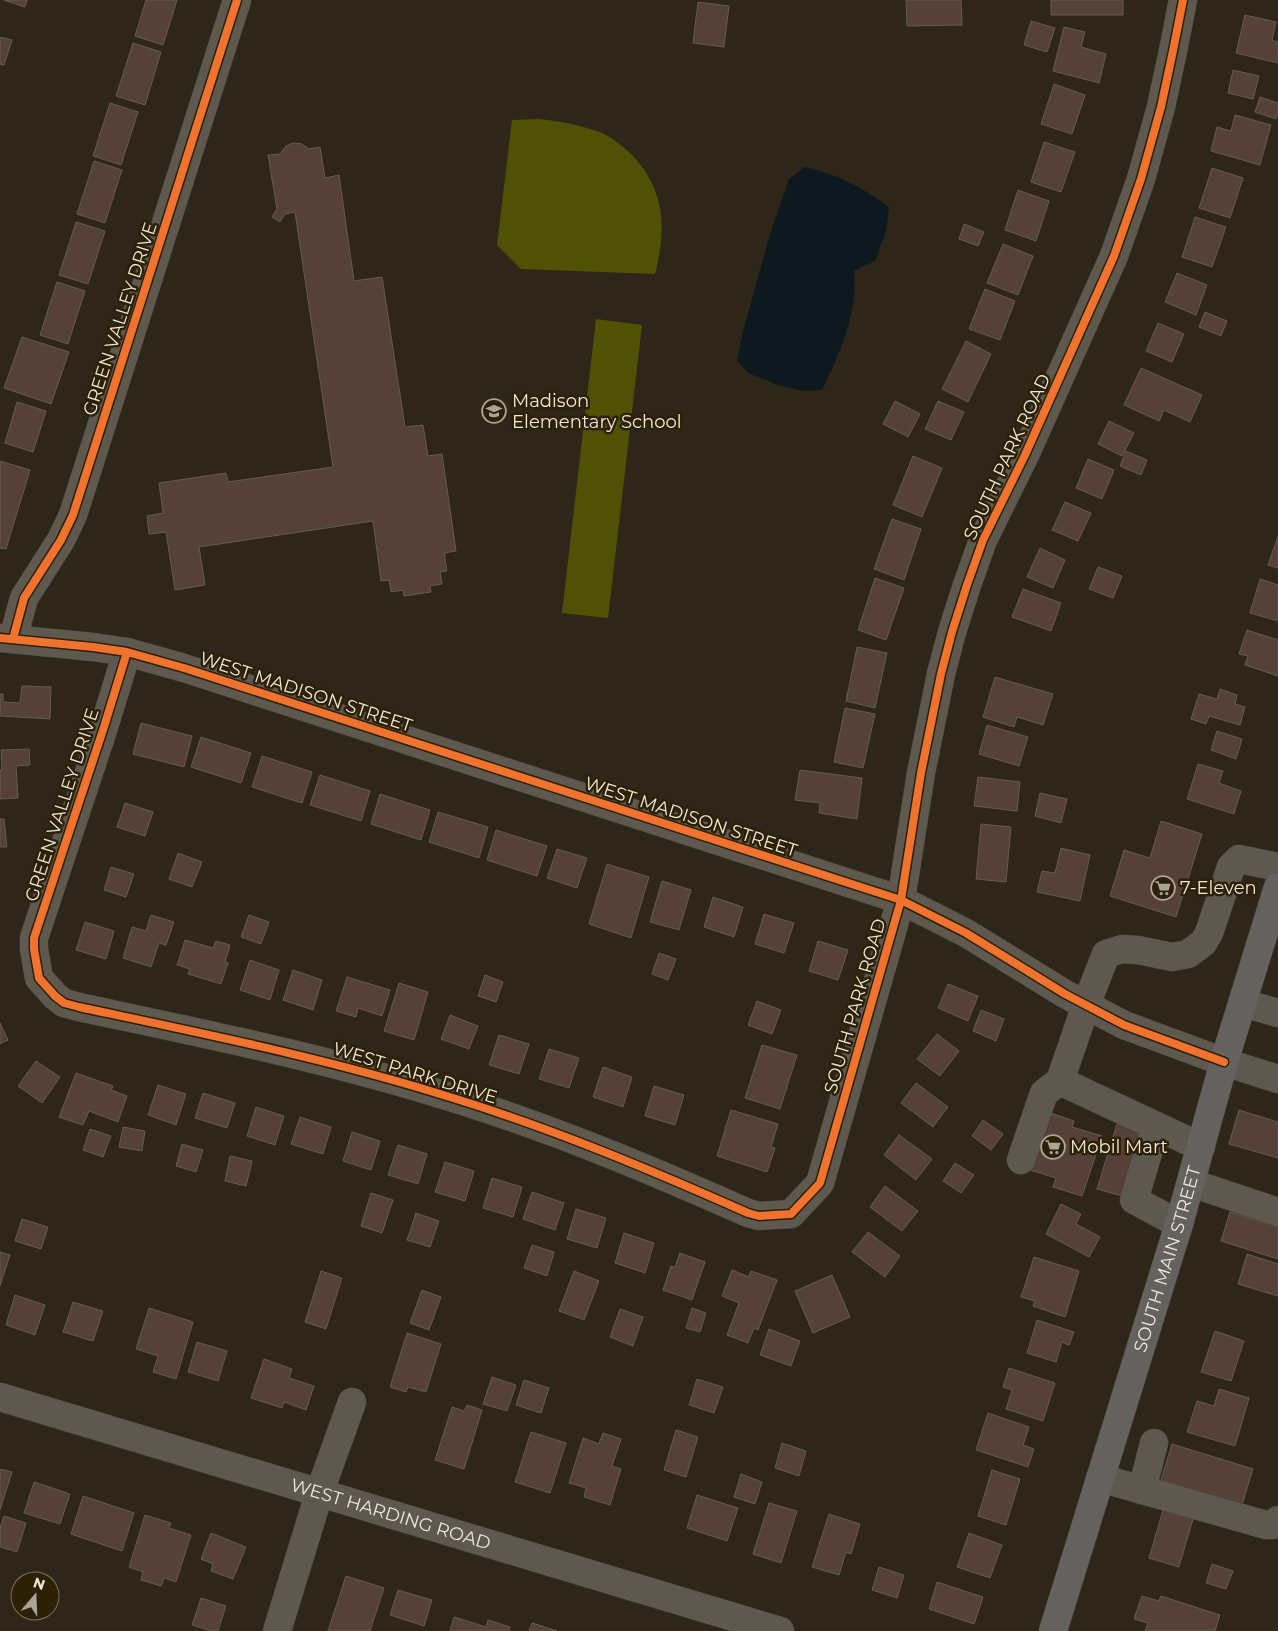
<svg xmlns="http://www.w3.org/2000/svg" width="1278" height="1631" viewBox="0 0 1278 1631" font-family="Montserrat,sans-serif">
<rect width="100%" height="100%" fill="#2e2719"/>
<path fill="#4f5104" d="M 538,119 C 560,121 581,125 602,133 C 612,137 622,146 630,153 C 665,188 667,228 655,274 L 521,269 L 497,245 L 512,120 Z
M 596,319 L 642,325 L 608,618 L 562,613 Z"/>
<path fill="#0e191f" d="M 805,167 C 837,174 862,187 889,207 L 886,232 L 875,261 L 854,271 C 858,313 840,353 822,390 L 803,391 L 778,385 L 748,373 L 737,361 L 743,331 L 770,234 L 789,179 Z"/>
<path fill="#564138" stroke="#635a52" d="M 4,0 L 27,0 L 25,7 Z
M 146,0 L 177,0 L 163,45 L 135,36 Z
M 906,0 L 961,0 L 962,25 L 907,26 Z
M 1051,0 L 1123,0 L 1123,15 L 1051,15 Z
M 698,2 L 729,6 L 724,47 L 693,43 Z
M 1245,15 L 1276,22 L 1272,40 L 1278,42 L 1278,63 L 1236,53 Z
M 1031,21 L 1055,28 L 1047,52 L 1024,45 Z
M 1064,27 L 1085,32 L 1081,47 L 1106,54 L 1099,83 L 1053,71 Z
M 0,37 L 12,40 L 4,65 L 0,64 Z
M 133,43 L 161,52 L 145,105 L 116,96 Z
M 1233,70 L 1259,76 L 1253,99 L 1228,93 Z
M 1054,84 L 1085,95 L 1072,134 L 1041,124 Z
M 1260,97 L 1278,103 L 1278,113 L 1276,119 L 1255,112 Z
M 110,103 L 138,112 L 121,165 L 93,156 Z
M 1235,115 L 1271,125 L 1260,165 L 1211,151 L 1217,127 L 1231,131 Z
M 1044,142 L 1075,152 L 1061,192 L 1031,182 Z
M 293,143 L 302,144 L 309,149 L 320,147 L 325,178 L 339,175 L 354,281 L 382,277 L 405,427 L 423,425 L 428,456 L 442,454 L 456,551 L 444,553 L 447,571 L 440,572 L 442,584 L 430,586 L 431,592 L 404,596 L 403,590 L 391,592 L 389,580 L 381,581 L 373,521 L 199,547 L 205,585 L 175,590 L 166,532 L 149,534 L 147,516 L 163,513 L 159,483 L 226,473 L 228,482 L 333,467 L 295,212 L 285,214 L 280,222 L 272,217 L 277,209 L 268,155 L 280,154 L 286,146 Z
M 94,161 L 122,170 L 105,223 L 77,214 Z
M 1212,168 L 1243,178 L 1230,218 L 1199,208 Z
M 1018,190 L 1049,201 L 1036,241 L 1005,230 Z
M 1195,217 L 1226,227 L 1212,267 L 1182,257 Z
M 76,222 L 105,231 L 88,284 L 59,275 Z
M 964,224 L 984,232 L 978,246 L 959,239 Z
M 1003,244 L 1033,256 L 1018,295 L 987,283 Z
M 1177,273 L 1207,285 L 1196,315 L 1165,302 Z
M 57,282 L 85,291 L 68,344 L 40,335 Z
M 985,289 L 1015,301 L 1000,340 L 969,329 Z
M 1205,312 L 1227,321 L 1221,336 L 1199,327 Z
M 1158,323 L 1184,334 L 1172,362 L 1146,351 Z
M 22,337 L 69,352 L 51,404 L 4,388 Z
M 966,341 L 991,354 L 968,402 L 942,389 Z
M 1141,368 L 1202,395 L 1190,422 L 1164,410 L 1159,421 L 1124,405 Z
M 895,401 L 920,414 L 908,437 L 883,424 Z
M 938,401 L 964,412 L 951,440 L 925,429 Z
M 17,402 L 46,411 L 33,452 L 5,443 Z
M 1109,421 L 1134,433 L 1122,456 L 1098,444 Z
M 1126,451 L 1147,460 L 1141,475 L 1120,466 Z
M 913,456 L 942,468 L 922,517 L 893,505 Z
M 1088,459 L 1114,470 L 1102,499 L 1076,488 Z
M 0,461 L 30,470 L 6,549 L 0,548 Z
M 1065,502 L 1091,513 L 1078,541 L 1052,530 Z
M 892,519 L 921,529 L 904,580 L 874,569 Z
M 1278,536 L 1278,568 L 1268,565 Z
M 1040,548 L 1065,560 L 1053,588 L 1027,577 Z
M 1098,567 L 1122,576 L 1113,598 L 1089,589 Z
M 875,578 L 904,588 L 886,640 L 858,630 Z
M 1260,579 L 1278,585 L 1278,621 L 1250,613 Z
M 1023,589 L 1061,603 L 1051,631 L 1012,617 Z
M 1247,630 L 1278,640 L 1278,676 L 1245,665 L 1248,656 L 1239,654 Z
M 857,647 L 887,653 L 875,708 L 846,701 Z
M 995,677 L 1053,694 L 1043,725 L 1017,717 L 1014,727 L 983,717 Z
M 22,686 L 51,687 L 50,719 L 0,716 L 0,694 L 3,694 L 3,702 L 20,703 Z
M 1220,689 L 1237,695 L 1235,704 L 1245,707 L 1240,725 L 1209,716 L 1206,724 L 1191,719 L 1199,694 L 1217,699 Z
M 845,708 L 875,714 L 863,768 L 834,762 Z
M 141,723 L 192,736 L 184,767 L 133,754 Z
M 987,725 L 1028,737 L 1019,766 L 979,754 Z
M 1217,731 L 1242,739 L 1236,759 L 1211,750 Z
M 201,737 L 251,753 L 241,783 L 191,767 Z
M 29,749 L 30,765 L 16,766 L 18,798 L 0,799 L 0,770 L 2,770 L 1,750 Z
M 262,756 L 312,772 L 302,803 L 252,787 Z
M 1198,764 L 1223,771 L 1219,783 L 1241,791 L 1234,814 L 1187,799 Z
M 800,770 L 862,778 L 857,819 L 819,813 L 820,803 L 795,800 Z
M 320,775 L 370,791 L 361,821 L 310,805 Z
M 978,777 L 1020,782 L 1017,811 L 974,806 Z
M 1040,793 L 1067,799 L 1061,823 L 1035,816 Z
M 380,794 L 430,810 L 421,840 L 371,824 Z
M 125,803 L 153,812 L 145,836 L 117,827 Z
M 438,812 L 488,827 L 479,858 L 429,842 Z
M 0,819 L 4,819 L 7,847 L 0,847 Z
M 1161,821 L 1202,834 L 1176,917 L 1110,896 L 1124,850 L 1150,858 Z
M 981,824 L 1011,827 L 1006,882 L 976,879 Z
M 496,830 L 547,846 L 537,876 L 487,860 Z
M 1061,848 L 1090,855 L 1080,901 L 1037,892 L 1042,871 L 1055,873 Z
M 557,849 L 587,858 L 577,888 L 547,878 Z
M 178,853 L 202,862 L 192,887 L 169,879 Z
M 607,864 L 649,877 L 631,938 L 589,924 Z
M 111,867 L 134,874 L 126,897 L 104,890 Z
M 662,881 L 691,890 L 679,930 L 650,922 Z
M 713,897 L 743,907 L 734,937 L 704,927 Z
M 764,914 L 794,923 L 784,953 L 755,944 Z
M 151,915 L 174,922 L 166,945 L 159,943 L 151,967 L 123,958 L 132,927 L 146,931 Z
M 249,915 L 269,922 L 261,944 L 241,937 Z
M 85,922 L 114,931 L 106,959 L 76,950 Z
M 185,940 L 213,948 L 216,941 L 230,945 L 225,962 L 228,963 L 221,984 L 188,974 L 190,969 L 177,965 Z
M 818,941 L 848,950 L 838,980 L 809,971 Z
M 659,953 L 676,959 L 668,980 L 652,974 Z
M 250,960 L 279,970 L 270,1000 L 240,990 Z
M 293,970 L 322,980 L 313,1010 L 283,1000 Z
M 485,975 L 503,982 L 496,1002 L 478,996 Z
M 347,977 L 390,990 L 382,1016 L 358,1008 L 356,1017 L 336,1011 Z
M 399,983 L 428,992 L 414,1040 L 384,1031 Z
M 948,984 L 978,996 L 968,1021 L 938,1008 Z
M 757,1001 L 781,1010 L 772,1034 L 748,1025 Z
M 981,1010 L 1004,1019 L 996,1041 L 973,1031 Z
M 450,1015 L 478,1026 L 469,1049 L 441,1039 Z
M 0,1023 L 8,1040 L 0,1044 Z
M 937,1034 L 959,1051 L 940,1076 L 917,1059 Z
M 499,1035 L 529,1044 L 519,1074 L 489,1065 Z
M 762,1045 L 797,1055 L 780,1109 L 745,1098 Z
M 549,1049 L 579,1058 L 569,1088 L 539,1079 Z
M 36,1061 L 60,1077 L 42,1103 L 18,1086 Z
M 603,1067 L 632,1077 L 623,1107 L 593,1097 Z
M 76,1073 L 113,1086 L 111,1090 L 127,1096 L 118,1122 L 89,1111 L 83,1125 L 59,1117 Z
M 916,1083 L 948,1107 L 933,1127 L 901,1103 Z
M 158,1085 L 186,1094 L 176,1125 L 148,1115 Z
M 654,1086 L 684,1095 L 675,1125 L 645,1116 Z
M 203,1093 L 235,1103 L 227,1128 L 195,1118 Z
M 256,1107 L 284,1116 L 275,1145 L 247,1136 Z
M 731,1110 L 778,1124 L 771,1147 L 775,1148 L 767,1172 L 717,1156 Z
M 1239,1110 L 1278,1122 L 1278,1158 L 1229,1144 Z
M 1045,1111 L 1074,1121 L 1072,1127 L 1102,1136 L 1082,1196 L 1053,1187 L 1056,1178 L 1027,1169 Z
M 300,1117 L 331,1127 L 323,1154 L 291,1144 Z
M 983,1120 L 1003,1134 L 991,1150 L 972,1136 Z
M 1117,1124 L 1145,1132 L 1126,1197 L 1097,1189 Z
M 123,1127 L 145,1131 L 142,1151 L 119,1147 Z
M 90,1129 L 111,1136 L 103,1157 L 83,1150 Z
M 352,1132 L 380,1141 L 371,1170 L 343,1161 Z
M 899,1135 L 932,1159 L 916,1180 L 884,1155 Z
M 182,1144 L 203,1150 L 196,1172 L 176,1166 Z
M 398,1145 L 427,1154 L 418,1184 L 388,1175 Z
M 230,1156 L 252,1161 L 246,1186 L 225,1181 Z
M 445,1162 L 474,1171 L 465,1201 L 435,1192 Z
M 955,1163 L 974,1175 L 961,1193 L 943,1181 Z
M 492,1178 L 522,1187 L 513,1217 L 483,1208 Z
M 885,1186 L 918,1211 L 902,1231 L 870,1207 Z
M 532,1192 L 564,1203 L 555,1230 L 523,1219 Z
M 371,1193 L 393,1200 L 382,1233 L 361,1226 Z
M 1061,1204 L 1081,1214 L 1076,1224 L 1100,1237 L 1089,1257 L 1046,1234 Z
M 576,1209 L 606,1218 L 597,1248 L 567,1239 Z
M 1230,1212 L 1278,1227 L 1278,1259 L 1221,1241 Z
M 416,1213 L 439,1221 L 430,1247 L 407,1240 Z
M 22,1219 L 48,1227 L 41,1249 L 15,1241 Z
M 868,1232 L 900,1256 L 885,1277 L 852,1252 Z
M 624,1233 L 654,1243 L 645,1273 L 615,1263 Z
M 532,1245 L 554,1252 L 547,1276 L 524,1268 Z
M 0,1252 L 10,1255 L 0,1286 Z
M 680,1253 L 705,1262 L 692,1300 L 663,1290 L 671,1266 L 675,1267 Z
M 1247,1254 L 1278,1264 L 1278,1296 L 1238,1284 Z
M 1034,1257 L 1079,1271 L 1065,1317 L 1033,1306 L 1035,1301 L 1021,1297 Z
M 732,1270 L 749,1277 L 751,1271 L 777,1280 L 758,1330 L 754,1328 L 748,1343 L 727,1335 L 739,1303 L 722,1296 Z
M 321,1271 L 342,1278 L 326,1329 L 305,1322 Z
M 574,1271 L 599,1281 L 584,1320 L 559,1311 Z
M 832,1275 L 850,1317 L 813,1333 L 795,1291 Z
M 422,1290 L 441,1297 L 429,1330 L 410,1323 Z
M 15,1295 L 45,1305 L 35,1335 L 6,1325 Z
M 73,1302 L 103,1311 L 93,1341 L 63,1332 Z
M 149,1308 L 193,1322 L 176,1379 L 153,1372 L 158,1356 L 136,1349 Z
M 692,1308 L 706,1313 L 700,1332 L 686,1328 Z
M 620,1309 L 643,1317 L 633,1346 L 610,1337 Z
M 1037,1320 L 1074,1332 L 1069,1345 L 1062,1342 L 1056,1362 L 1027,1353 Z
M 769,1329 L 800,1341 L 791,1366 L 760,1355 Z
M 1215,1331 L 1244,1341 L 1231,1381 L 1201,1372 Z
M 407,1333 L 441,1344 L 426,1392 L 408,1387 L 406,1392 L 390,1387 Z
M 197,1342 L 227,1351 L 218,1381 L 188,1372 Z
M 264,1359 L 292,1369 L 289,1378 L 314,1386 L 306,1410 L 284,1402 L 282,1408 L 251,1398 Z
M 1009,1368 L 1055,1383 L 1043,1421 L 1006,1409 L 1012,1390 L 1003,1387 Z
M 492,1377 L 516,1385 L 507,1411 L 483,1404 Z
M 697,1379 L 723,1387 L 714,1413 L 689,1405 Z
M 524,1380 L 549,1388 L 541,1413 L 516,1405 Z
M 1219,1389 L 1249,1398 L 1235,1446 L 1187,1432 L 1197,1401 L 1214,1406 Z
M 467,1405 L 482,1410 L 464,1469 L 435,1460 L 452,1407 L 464,1411 Z
M 988,1413 L 1029,1427 L 1023,1445 L 1034,1449 L 1028,1467 L 976,1450 Z
M 676,1430 L 698,1437 L 686,1477 L 664,1470 Z
M 531,1432 L 566,1443 L 550,1493 L 515,1482 Z
M 603,1433 L 621,1439 L 612,1466 L 621,1469 L 610,1505 L 584,1497 L 586,1488 L 569,1483 L 583,1438 L 599,1444 Z
M 782,1443 L 806,1451 L 799,1476 L 775,1468 Z
M 1172,1444 L 1253,1469 L 1242,1505 L 1161,1480 Z
M 0,1469 L 12,1472 L 0,1510 Z
M 992,1470 L 1020,1479 L 1006,1525 L 978,1516 Z
M 741,1474 L 762,1482 L 755,1504 L 734,1497 Z
M 34,1482 L 70,1494 L 60,1524 L 24,1513 Z
M 697,1495 L 738,1508 L 727,1541 L 687,1528 Z
M 83,1496 L 134,1513 L 122,1551 L 71,1534 Z
M 769,1503 L 797,1511 L 781,1563 L 753,1554 Z
M 1163,1510 L 1193,1519 L 1179,1567 L 1149,1558 Z
M 829,1514 L 860,1524 L 851,1554 L 846,1552 L 839,1575 L 812,1567 Z
M 145,1515 L 171,1523 L 169,1528 L 191,1535 L 176,1582 L 164,1578 L 161,1586 L 141,1580 L 143,1572 L 129,1567 Z
M 4,1516 L 26,1523 L 17,1552 L 0,1547 L 0,1528 Z
M 211,1533 L 246,1547 L 233,1579 L 211,1571 L 213,1564 L 201,1559 Z
M 969,1533 L 1002,1545 L 990,1578 L 957,1567 Z
M 1212,1564 L 1233,1571 L 1226,1589 L 1206,1583 Z
M 879,1567 L 904,1575 L 897,1598 L 872,1590 Z
M 346,1576 L 384,1588 L 370,1631 L 328,1631 Z
M 937,1582 L 983,1597 L 974,1624 L 929,1609 Z
M 398,1590 L 432,1600 L 424,1626 L 390,1615 Z
M 1142,1596 L 1159,1601 L 1161,1596 L 1220,1615 L 1215,1631 L 1145,1631 L 1148,1623 L 1134,1619 Z
M 201,1598 L 226,1606 L 218,1631 L 211,1631 L 192,1625 Z
M 454,1617 L 486,1627 L 488,1620 L 510,1627 L 509,1631 L 450,1631 Z
M 532,1623 L 557,1631 L 529,1631 Z"/>
<g fill="none" stroke-linecap="round" stroke-linejoin="round">
<g stroke="#494338" stroke-width="29">
<g id="minor">
<path d="M 0,638 L 93,647 L 127,652 L 184,668 L 901,900 L 966,933 L 1065,994 L 1124,1025 L 1224,1062 L 1278,1079"/>
<path d="M 13,639 L 24,598 L 61,540 L 73,515 L 237,0"/>
<path d="M 127,652 L 104,727 L 34,938 L 34,949 L 39,978 L 55,996 L 64,1003 L 79,1007 C 205,1034 330,1059 453,1098 C 554,1129 651,1170 748,1213 L 759,1216 L 791,1214 L 820,1183 L 901,900 L 921,773 L 941,674 L 952,632 L 967,585 L 983,540 L 1025,455 L 1114,256 L 1141,179 L 1161,107 L 1173,51 L 1183,0"/>
<path d="M 1243,1003 L 1278,1013"/>
<path d="M 1156,1126 L 1134,1200 L 1179,1224"/>
<path d="M 1201,1147 L 1060,1081 L 1086,1005 L 1106,954 L 1122,949 L 1138,950 L 1172,957 L 1188,954 L 1203,943 L 1209,933 L 1231,867 L 1239,859 L 1278,867"/>
<path d="M 1021,1160 L 1044,1093 L 1060,1081"/>
<path d="M 1191,1183 L 1278,1212"/>
<path id="s1" d="M 0,1397 L 780,1631"/>
<path d="M 1100,1478 L 1266,1525 L 1273,1525 L 1278,1520"/>
<path d="M 1142,1490 L 1154,1443"/>
<path d="M 277,1631 L 319,1494 L 352,1402"/>
</g>
</g>
<g stroke="#494338" stroke-width="29">
<g id="major">
<path id="s2" d="M 1053,1631 L 1179,1224 L 1224,1062 L 1278,887"/>
</g>
</g>
<use href="#minor" stroke="#5e594f" stroke-width="28"/>
<use href="#major" stroke="#65615e" stroke-width="28"/>
<g stroke="#2c2007" stroke-width="11">
<path id="cycleway" d="M 0,638 L 93,647 L 127,652 L 184,668 L 901,900 L 966,933 L 1065,994 L 1124,1025 L 1224,1062
M 13,639 L 24,598 L 61,540 L 73,515 L 237,0
M 127,652 L 104,727 L 34,938 L 34,949 L 39,978 L 55,996 L 64,1003 L 79,1007 C 205,1034 330,1059 453,1098 C 554,1129 651,1170 748,1213 L 759,1216 L 791,1214 L 820,1183 L 901,900 L 921,773 L 941,674 L 952,632 L 967,585 L 983,540 L 1025,455 L 1114,256 L 1141,179 L 1161,107 L 1173,51 L 1183,0"/>
</g>
<use href="#cycleway" stroke="#ef722f" stroke-width="8"/>
</g>
<defs>
<g id="school-ring" transform="scale(1.25)"><circle r="9.5" fill="#2c2007" stroke="#aba495" stroke-width="1.5"/><path d="M0-5L7-2L0 1L-7-2ZM-4 1L0 2.5L4 1V4Q0 6-4 4Z" fill="#aba495"/></g>
<g id="supermarket-ring" transform="scale(1.25)"><circle r="9.5" fill="#2c2007" stroke="#aba495" stroke-width="1.5"/><path d="M-6-5.5h2.5l.6 2H6L4.5 2H-2.5L-4.4-4H-6ZM-1.5 3.2a1.3 1.3 0 1 0 .1 0ZM3 3.2a1.3 1.3 0 1 0 .1 0Z" fill="#aba495"/></g>
</defs>
<g fill-rule="evenodd">
<use href="#school-ring" x="494" y="411"/>
<use href="#supermarket-ring" x="1163" y="888"/>
<use href="#supermarket-ring" x="1053" y="1147"/>
</g>
<g text-anchor="middle" dominant-baseline="central" stroke-width="5" stroke-linejoin="round" paint-order="stroke">
<g font-size="18" fill="#efe7d8" stroke="#2c2007">
<text transform="translate(120 319) rotate(-72)">GREEN VALLEY DRIVE</text>
<text transform="translate(1007 457) rotate(-65)">SOUTH PARK ROAD</text>
<text transform="translate(306 692) rotate(18)">WEST MADISON STREET</text>
<text transform="translate(62 805) rotate(-72)">GREEN VALLEY DRIVE</text>
<text transform="translate(691 817) rotate(18)">WEST MADISON STREET</text>
<text transform="translate(855 1006) rotate(-74)">SOUTH PARK ROAD</text>
<text transform="translate(415 1073) rotate(17)">WEST PARK DRIVE</text>
<text stroke="none"><textPath href="#s2" startOffset="389">SOUTH MAIN STREET</textPath></text>
<text stroke="none"><textPath href="#s1" startOffset="408">WEST HARDING ROAD</textPath></text>
</g>
<g font-size="18" fill="#efe7d8" stroke="#2c2007" text-anchor="start">
<text x="512" y="401">Madison<tspan x="512" dy="21">Elementary School</tspan></text>
<text x="1180" y="888">7-Eleven</text>
<text x="1070" y="1147">Mobil Mart</text>
</g>
</g>
<g transform="translate(35 1596) rotate(19)"><circle r="24" fill="#2c2007" stroke="#7a705b"/>
<path d="M0-4L9 19L0 12L-9 19Z" fill="#aba495"/>
<text y="-8" font-size="14" font-weight="bold" text-anchor="middle" fill="#efe7d8">N</text>
</g>
</svg>
